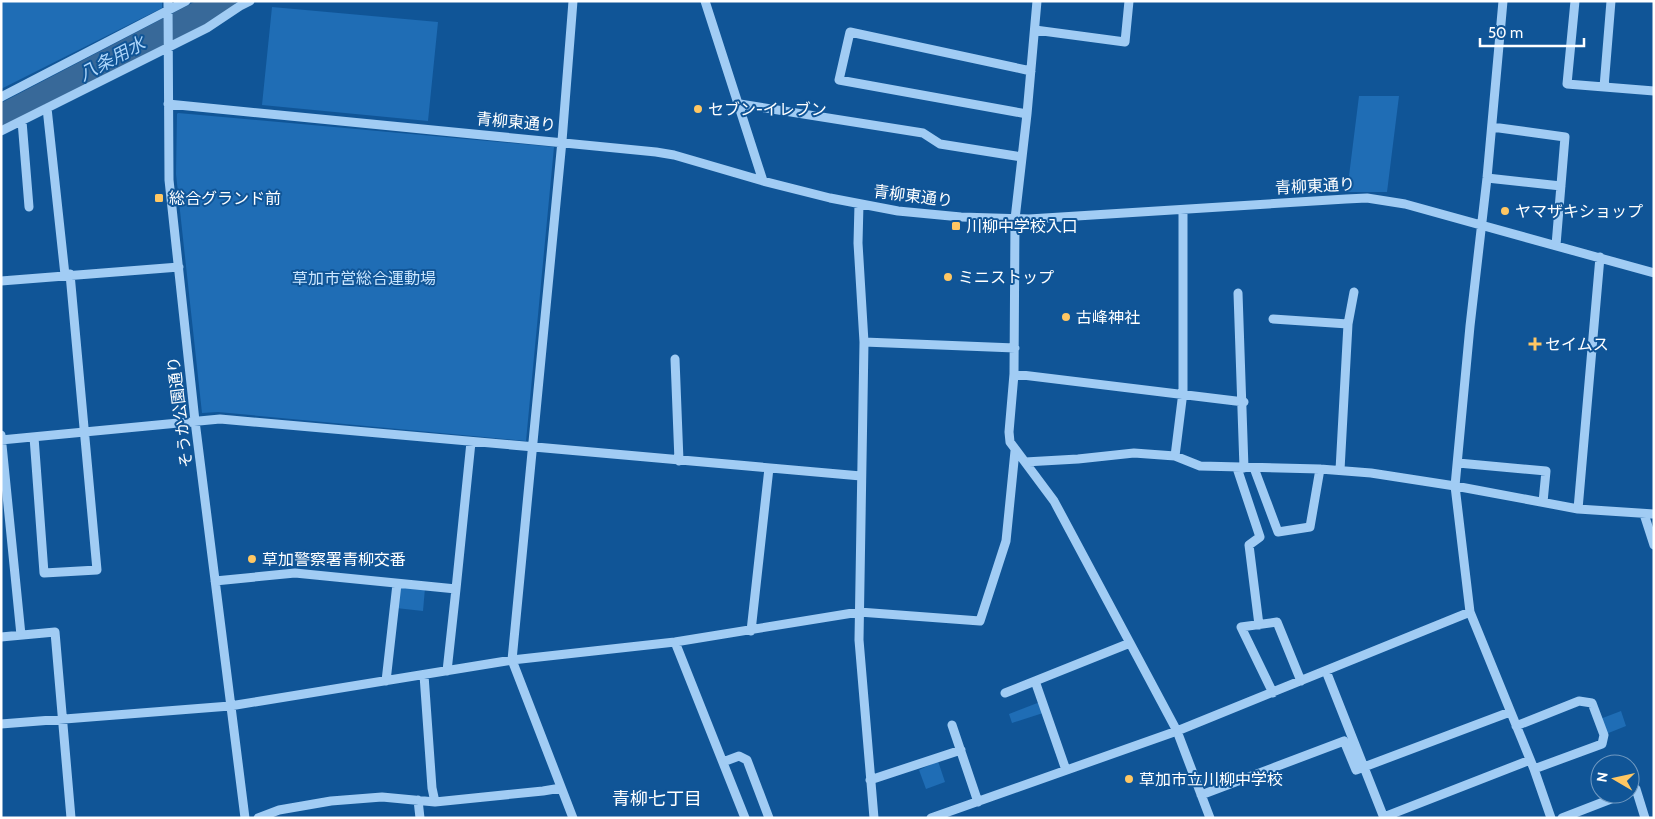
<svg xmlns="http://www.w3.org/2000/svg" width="1655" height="819" viewBox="0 0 1655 819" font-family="Cabin,'Noto Sans JP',sans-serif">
<rect width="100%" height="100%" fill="#105597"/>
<path fill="#1f6db5" d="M 1,1 L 162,1 L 162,8 L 1,89 Z
M 272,7 L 438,22 L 428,121 L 262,105 Z
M 1359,96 L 1399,96 L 1387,192 L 1347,192 Z
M 178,113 L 554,147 L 526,441 L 218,412 L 202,413 L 176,174 L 177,114 Z
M 398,585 L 425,588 L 423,611 L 396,608 Z
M 1040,702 L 1043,713 L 1012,723 L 1009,714 Z
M 1621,711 L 1626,726 L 1606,734 L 1600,719 Z
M 938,761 L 945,782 L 926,789 L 919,770 Z"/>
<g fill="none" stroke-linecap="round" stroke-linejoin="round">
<path stroke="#386999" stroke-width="25" d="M 1,117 L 223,1"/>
<path stroke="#a1ccf4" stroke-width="9" d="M 168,1 L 169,180 L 195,421 L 245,818
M 705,1 L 763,181
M 1037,1 L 1027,114 L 1015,219 L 1014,374 L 1009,432 L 1010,442 L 1054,501 L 1130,643 L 1177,731 L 1210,818
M 1503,1 L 1487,178 L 1470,326 L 1455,486 L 1470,612 L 1534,769 L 1551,818
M 1575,1 L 1567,84 L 1654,91
M 1035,30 L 1125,42 L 1129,1
M 1604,87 L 1611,1
M 1,97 L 186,1
M 168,104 L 656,152 L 674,155 L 763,181 L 830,198 L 898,211 L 961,217 L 1029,219 L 1346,199 L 1367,198 L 1405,204 L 1654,273
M 740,104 L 923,133 L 940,144 L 1022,157
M 47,108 L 65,275
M 1027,114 L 839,80 L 850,32 L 1031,71
M 22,121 L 29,207
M 1492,127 L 1565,137 L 1556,245
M 1,131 L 207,28 L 240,6 L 250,1
M 1487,178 L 1561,186
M 859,204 L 858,243 L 864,342 L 859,640 L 874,818
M 1183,210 L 1183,392 L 1175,456 L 1200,466 L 1320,469 L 1371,473 L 1455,486 L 1578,509 L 1654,514
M 1,281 L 179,267
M 1238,293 L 1244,468
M 1273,319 L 1348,324
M 864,342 L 1015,348
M 675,359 L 679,461
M 1014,374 L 1244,402
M 1,435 L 21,635
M 34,437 L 44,573 L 97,570 L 70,274
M 1,440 L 220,419 L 861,476
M 1025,462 L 1078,459 L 1134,453 L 1175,456
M 1458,463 L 1546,471 L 1543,502
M 1237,468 L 1260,537 L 1249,545 L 1259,625
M 1254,468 L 1278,532 L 1310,527 L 1320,469
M 1340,470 L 1348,324 L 1354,292
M 1578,509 L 1600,257
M 1644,514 L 1654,545
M 215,581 L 295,573 L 456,589 L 471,442
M 751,631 L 769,468
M 1,637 L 55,632 L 71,818
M 675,642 L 745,818
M 447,671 L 456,589
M 1326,671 L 1384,818
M 424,675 L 432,788 L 435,802
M 386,681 L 397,584
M 1035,681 L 1066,770
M 1005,693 L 1130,643
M 1273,693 L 1241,627 L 1277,622 L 1301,681
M 1,724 L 230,706 L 512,660 L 675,642 L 859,612 L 980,621 L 1006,541 L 1015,451
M 952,725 L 978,802
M 1516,726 L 1579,701 L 1592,703 L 1604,735 L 1602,744 L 1534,769
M 723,762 L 739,756 L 747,760 L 769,818
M 870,780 L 961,750
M 1630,792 L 1636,789 L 1645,818
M 1201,795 L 1344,741 L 1356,770 L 1510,712
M 418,800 L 420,818
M 1384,817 L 1530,760
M 258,818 L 279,810 L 331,801 L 382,797 L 435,802 L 543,791 L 561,788
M 573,818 L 512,660 L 562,141 L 573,1
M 931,818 L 1177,731 L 1470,612
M 1562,818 L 1624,794"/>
</g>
<g fill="#ffc763" stroke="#105597" stroke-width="2">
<circle cx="698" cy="109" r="5"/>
<rect x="154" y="193" width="10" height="10" rx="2.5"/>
<circle cx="1505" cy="211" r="5"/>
<rect x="951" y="221" width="10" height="10" rx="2.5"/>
<circle cx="948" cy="277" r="5"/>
<circle cx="1066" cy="317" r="5"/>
<path d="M1532.5 336.5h5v5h5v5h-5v5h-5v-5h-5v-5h5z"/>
<circle cx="252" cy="559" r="5"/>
<circle cx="1129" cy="779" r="5"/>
</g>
<g text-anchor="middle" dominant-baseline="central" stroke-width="4" stroke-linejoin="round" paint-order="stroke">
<g font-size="16" fill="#fff" stroke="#105597" text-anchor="start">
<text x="708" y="109">セブン-イレブン</text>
<text x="169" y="198">総合グランド前</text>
<text x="1515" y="211">ヤマザキショップ</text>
<text x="966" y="226">川柳中学校入口</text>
<text x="958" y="277">ミニストップ</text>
<text x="1076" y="317">古峰神社</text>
<text x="1545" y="344">セイムス</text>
<text x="262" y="559">草加警察署青柳交番</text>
<text x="1139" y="779">草加市立川柳中学校</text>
</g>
<g font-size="16" fill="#fff" stroke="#105597">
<text transform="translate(516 122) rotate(5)">青柳東通り</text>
<text transform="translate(1315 186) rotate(-3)">青柳東通り</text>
<text transform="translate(913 196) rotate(7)">青柳東通り</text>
<text transform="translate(180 412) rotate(-97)">そうか公園通り</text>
</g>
<g font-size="16" fill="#c9e5fe" stroke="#105597">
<text x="364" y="278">草加市営総合運動場</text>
</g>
<g font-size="18" font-style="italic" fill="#add6fb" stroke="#105597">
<text transform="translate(112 59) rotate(-28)">八条用水</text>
</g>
<g font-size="18" fill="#fff" stroke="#105597">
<text x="657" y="799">青柳七丁目</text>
</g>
</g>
<rect width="1655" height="819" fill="none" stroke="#ffffff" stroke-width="5"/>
<g transform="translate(1615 779) rotate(279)"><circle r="24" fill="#105597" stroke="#7099c1"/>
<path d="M0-4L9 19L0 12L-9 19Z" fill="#ffc763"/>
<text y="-8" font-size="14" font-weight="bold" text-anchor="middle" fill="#ffffff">N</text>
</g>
<path d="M1480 38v8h104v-8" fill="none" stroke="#ffffff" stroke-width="2.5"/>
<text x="1488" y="38" font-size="15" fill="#ffffff" stroke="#105597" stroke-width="4" paint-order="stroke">50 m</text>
</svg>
